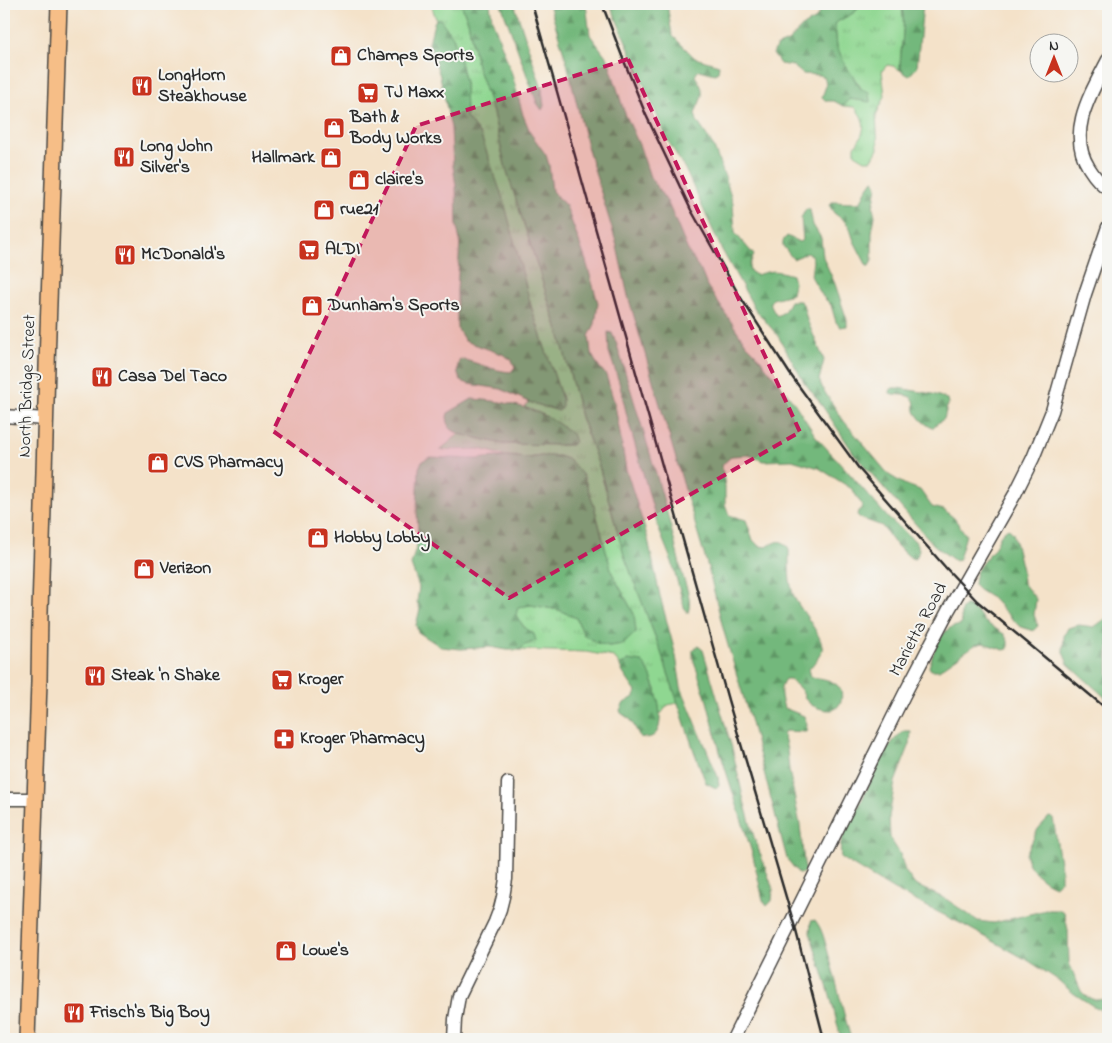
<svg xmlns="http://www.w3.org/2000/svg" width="1112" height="1043" viewBox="0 0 1112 1043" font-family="'Indie Flower',sans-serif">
<defs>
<pattern id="grass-tufts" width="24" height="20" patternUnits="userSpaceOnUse" patternTransform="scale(1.25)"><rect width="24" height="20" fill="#8fd791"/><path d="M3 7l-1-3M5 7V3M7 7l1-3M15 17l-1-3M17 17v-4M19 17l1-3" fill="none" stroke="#7cb97d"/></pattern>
<pattern id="forest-firs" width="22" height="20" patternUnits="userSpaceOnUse" patternTransform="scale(1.25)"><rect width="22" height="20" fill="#73b87b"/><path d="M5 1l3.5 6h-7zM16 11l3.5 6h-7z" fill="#5f9665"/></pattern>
</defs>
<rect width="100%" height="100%" fill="#f6f6f2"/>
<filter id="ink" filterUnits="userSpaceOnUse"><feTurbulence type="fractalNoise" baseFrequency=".02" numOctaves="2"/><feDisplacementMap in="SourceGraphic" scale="10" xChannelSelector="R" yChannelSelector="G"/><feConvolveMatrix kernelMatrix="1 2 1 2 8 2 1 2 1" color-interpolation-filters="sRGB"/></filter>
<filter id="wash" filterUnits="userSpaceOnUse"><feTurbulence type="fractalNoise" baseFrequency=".0096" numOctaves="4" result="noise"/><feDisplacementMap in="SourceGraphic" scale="20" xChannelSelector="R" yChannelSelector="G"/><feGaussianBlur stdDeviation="1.12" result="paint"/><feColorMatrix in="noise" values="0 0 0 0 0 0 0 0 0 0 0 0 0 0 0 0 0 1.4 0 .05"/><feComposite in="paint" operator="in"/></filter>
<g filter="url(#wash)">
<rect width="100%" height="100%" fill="#f4e2c9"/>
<path fill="url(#grass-tufts)" stroke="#5d815e" d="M 431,4 L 461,4 L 468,21 L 477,66 L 493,113 L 505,165 L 562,343 L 581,417 L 599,466 L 624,555 L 661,652 L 678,703 L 668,705 L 660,715 L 656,689 L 648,670 L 628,660 L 620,666 L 614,657 L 586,652 L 519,650 L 525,645 L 534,634 L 524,627 L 515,615 L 518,607 L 531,605 L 559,610 L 576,618 L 584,635 L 597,643 L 609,646 L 624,644 L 634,614 L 612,573 L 594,506 L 541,456 L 528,458 L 506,456 L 481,449 L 440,450 L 459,434 L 503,444 L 568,445 L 544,415 L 524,407 L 529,402 L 559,411 L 562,399 L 531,306 L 481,136 L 466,117 L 465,83 L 458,53 L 453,37 L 440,20 L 436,19 Z
M 860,4 L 901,4 C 907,25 900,48 900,70 L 893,66 L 887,65 L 882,71 L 885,96 L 876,115 L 878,149 L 872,160 L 865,160 L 855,154 L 855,146 C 866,132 867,120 854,107 L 843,106 L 849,99 L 870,101 L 846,66 L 837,47 L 835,25 L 837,21 L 855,12 Z"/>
<path fill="url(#forest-firs)" stroke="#4f7253" d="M 461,4 L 490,4 L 492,19 L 512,74 L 523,115 L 531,134 L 546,155 L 549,165 L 552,191 L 566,206 L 586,261 L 598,303 L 595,324 L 589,336 L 591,353 L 597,364 L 606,375 L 615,405 L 626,469 L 648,539 L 660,596 L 676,656 L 681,687 L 718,777 L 719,786 L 716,788 L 706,783 L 694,751 L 661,652 L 624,555 L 599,466 L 581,417 L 562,343 L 505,165 L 493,113 L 477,66 L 468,21 Z
M 501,4 L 515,4 L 516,9 L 542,89 L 544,106 L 542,110 L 537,103 Z
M 549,4 L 586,4 L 590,35 L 608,59 L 624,111 L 640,147 L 650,177 L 668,203 L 689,253 L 701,271 L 707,286 L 746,344 L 755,353 L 793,401 L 817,438 L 842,465 L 889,519 L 915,541 L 919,549 L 917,557 L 914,559 L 911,558 L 896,545 L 882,526 L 860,518 L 857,515 L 858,511 L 861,509 L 862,505 L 852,489 L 819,468 L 792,460 L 763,461 L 749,455 L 732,456 L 723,464 L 722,467 L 725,487 L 725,504 L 729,515 L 746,520 L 753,540 L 759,546 L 767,547 C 775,541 783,538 789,549 C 789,566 788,583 795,599 C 801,610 825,639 822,650 C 820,657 813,664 809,669 L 811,677 C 819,678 830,679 837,685 C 844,691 843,704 835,709 C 830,712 814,708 809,703 C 805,700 804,694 801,690 C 798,686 793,683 790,679 L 785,679 C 778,688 781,698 784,708 L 804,716 L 807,724 L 806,732 L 785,731 L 783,734 L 787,750 L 789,770 L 800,825 L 805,872 L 799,874 L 787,859 L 750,719 L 724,632 L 709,571 L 628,296 L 616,242 L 587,146 L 567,63 Z
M 610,4 L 667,4 L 672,35 L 695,58 L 719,65 L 718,72 L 715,74 L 700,70 L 697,72 L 695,76 C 707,93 702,96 695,113 L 697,121 L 713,145 L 726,180 L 733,204 L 735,233 L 754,255 L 749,266 L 750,271 L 756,275 C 772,270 775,270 792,275 L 794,283 L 792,294 L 773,299 L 770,302 L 773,310 L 777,316 L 784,312 L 790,301 L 800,301 L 803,304 L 807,320 L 824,360 L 819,380 L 824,391 L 843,420 L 889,475 L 904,484 L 920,490 L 932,507 L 944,510 L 954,518 L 966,535 L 959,559 L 955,561 L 934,545 L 855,455 L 819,401 L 804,382 L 778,336 L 755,309 L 722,250 L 685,169 L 667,139 Z
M 804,4 L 860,4 L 855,12 L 837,22 L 835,25 L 837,47 L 846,66 L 861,89 L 869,92 L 870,102 L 849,99 L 843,106 L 834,101 L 826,101 L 822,97 L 826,86 L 825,78 L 819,75 L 803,74 L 793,66 L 780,64 L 773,54 L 776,47 L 788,42 L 804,25 L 815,20 L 819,13 L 816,5 Z
M 901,4 L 923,4 L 917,67 L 909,76 L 900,70 C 900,48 907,25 901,4 Z
M 436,19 L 440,19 L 453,37 L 458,53 L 465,83 L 466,117 L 481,136 L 505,205 L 531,306 L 562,399 L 562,407 L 559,411 L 529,402 L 501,389 L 469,384 L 461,381 C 457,373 456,368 460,359 C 477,362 493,371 511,372 L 515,367 L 512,360 L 502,354 L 465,341 L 457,328 L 457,291 L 460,241 L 457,227 L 456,186 L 453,166 L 451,128 L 440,76 L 429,43 L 434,23 Z
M 873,180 L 875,181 L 877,187 L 873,207 L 875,216 L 872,232 L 872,261 L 869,266 L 867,266 L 854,241 L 849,226 L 842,219 L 834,213 L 829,205 L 832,202 C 841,202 852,204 861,202 L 866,190 Z
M 806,209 L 810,210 L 813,225 L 821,238 L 823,257 L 835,284 L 847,320 L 847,326 L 840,327 L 836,322 L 831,305 L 823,297 L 811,276 L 813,261 L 811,255 L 807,253 L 793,259 L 783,246 L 783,241 L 787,236 L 799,242 L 803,240 L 801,218 Z
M 608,332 L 612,333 L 617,345 C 639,419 664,493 681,569 C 684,584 693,597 688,613 L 684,607 L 672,562 L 659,530 L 628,420 L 619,382 L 609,352 Z
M 893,388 L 898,388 L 933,394 L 947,399 L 948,403 L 944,419 L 939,422 L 932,428 C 925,424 918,418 915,411 C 914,407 916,403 913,399 C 907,393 896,396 890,393 L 890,390 Z
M 472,399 C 503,401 537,407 563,427 C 565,429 570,431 572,434 C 573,435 574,441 575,441 L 572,445 L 568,445 L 503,444 L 459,434 L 449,428 L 447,417 L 448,413 Z
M 506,456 L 528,458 L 541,456 L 559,456 L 570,460 L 584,477 L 594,506 L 612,573 L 634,614 L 636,632 L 624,644 L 609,646 L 597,643 L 584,635 L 576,618 L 559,610 L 531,605 L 518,607 L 516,615 L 524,627 L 534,634 L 536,641 L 525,645 L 519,650 L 507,650 L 490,647 L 461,649 L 441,647 L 418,632 L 416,625 L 420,609 L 417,602 L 419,587 L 411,565 L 418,541 L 417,508 L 419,468 L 422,461 L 430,457 L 476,459 Z
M 1008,528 L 1013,533 L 1022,570 L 1023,583 L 1036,599 L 1034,615 L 1038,626 L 1033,631 L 1019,626 L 992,598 L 979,590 L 974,585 C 974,566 986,561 995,547 C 1000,538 998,535 1008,528 Z
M 967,605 L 977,612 L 985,622 L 1004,634 L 1008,641 L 1008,649 L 1004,650 L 983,643 L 975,645 L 939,670 L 931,670 L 929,667 C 933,654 938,635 950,628 C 954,626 959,626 962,624 C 961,616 958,609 967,605 Z
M 1108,617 L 1108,700 L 1068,664 L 1063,652 L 1064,636 L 1068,628 L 1079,625 L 1094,627 Z
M 698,646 L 703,650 L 732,748 L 743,797 L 754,837 L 773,889 L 772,901 L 767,906 L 763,900 L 753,856 L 720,752 L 707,701 L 693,658 L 693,650 Z
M 628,660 L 642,662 C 645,665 647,668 649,672 C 656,687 674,745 640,737 L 631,720 L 621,713 L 620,710 L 624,703 L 634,697 L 636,692 L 623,673 L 620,666 Z
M 904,731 L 911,731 L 910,744 L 895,782 L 889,817 L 890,838 L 900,854 L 905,871 L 915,885 L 946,899 L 978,921 L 994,923 L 1046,910 L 1060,910 L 1064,912 L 1068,930 L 1069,963 L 1081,991 L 1087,997 L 1095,1000 L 1108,999 L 1108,1014 L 1093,1006 L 1073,993 L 1058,980 L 1029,961 L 962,924 L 894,890 L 841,858 C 840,850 840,842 844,835 C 848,824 855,814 860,804 C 872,781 883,746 904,731 Z
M 1049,817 L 1053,818 L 1061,869 L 1061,880 L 1055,886 C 1043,882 1026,867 1026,854 L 1038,829 Z
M 815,920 C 822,929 824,938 827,949 C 836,979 842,1009 851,1039 L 841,1039 L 830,995 L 810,933 L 811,921 Z"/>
</g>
<g filter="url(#ink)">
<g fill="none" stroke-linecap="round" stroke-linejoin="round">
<g stroke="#494643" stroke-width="15">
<path id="minor" d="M 1108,60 C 1091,93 1066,132 1089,168 C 1094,176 1100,184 1108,188
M 4,416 L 45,419
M 4,799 L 34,799
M 454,1039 L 455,1019 L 459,996 L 495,922 L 500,909 L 503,897 L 506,879 L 508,783
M 733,1039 L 904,695 L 948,611 L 1015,494 L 1033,458 L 1052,411 L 1085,294 L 1108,227"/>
</g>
<g stroke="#494643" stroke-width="18">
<path id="major" d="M 27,1039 L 39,682 L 40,612 L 48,332 L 59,4"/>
</g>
<use href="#minor" stroke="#fff" stroke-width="12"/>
<use href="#major" stroke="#f6be87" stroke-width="15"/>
<path stroke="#2b2b2b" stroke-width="2.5" d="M 532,4 L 554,81 L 728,700 L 796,931 L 824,1039
M 602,4 L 622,56 L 646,115 L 691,210 L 739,295 L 790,374 L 860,470 L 946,568 L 977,601 L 1108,710"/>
</g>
</g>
<path fill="#c2185b" fill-opacity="0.2" stroke="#c2185b" stroke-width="4" stroke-dasharray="10 6" stroke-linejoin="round" d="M 628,59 L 800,432 L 509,598 L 273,431 L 416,126 Z"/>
<defs>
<g id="shop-square" transform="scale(1.125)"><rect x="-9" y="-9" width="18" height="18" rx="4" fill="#c8321e" stroke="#f6f6f2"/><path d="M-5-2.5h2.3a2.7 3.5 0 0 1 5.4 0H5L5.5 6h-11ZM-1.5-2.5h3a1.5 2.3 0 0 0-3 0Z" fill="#fff"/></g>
<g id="restaurant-square" transform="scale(1.125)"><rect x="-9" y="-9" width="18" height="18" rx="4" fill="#c8321e" stroke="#f6f6f2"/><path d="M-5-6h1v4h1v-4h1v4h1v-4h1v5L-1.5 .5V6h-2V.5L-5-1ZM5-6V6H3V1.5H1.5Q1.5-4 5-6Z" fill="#fff"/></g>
<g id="supermarket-square" transform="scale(1.125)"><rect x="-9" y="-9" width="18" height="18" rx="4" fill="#c8321e" stroke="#f6f6f2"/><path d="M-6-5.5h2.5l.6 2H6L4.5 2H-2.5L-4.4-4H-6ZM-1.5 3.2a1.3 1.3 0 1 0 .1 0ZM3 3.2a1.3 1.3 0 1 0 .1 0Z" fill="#fff"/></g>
<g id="pharmacy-square" transform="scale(1.125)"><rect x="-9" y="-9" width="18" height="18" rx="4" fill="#c8321e" stroke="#f6f6f2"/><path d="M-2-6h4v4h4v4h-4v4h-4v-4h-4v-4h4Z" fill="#fff"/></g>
</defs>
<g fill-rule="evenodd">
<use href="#shop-square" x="341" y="56"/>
<use href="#restaurant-square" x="142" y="86"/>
<use href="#supermarket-square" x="368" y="93"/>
<use href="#shop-square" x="334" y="128"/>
<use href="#restaurant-square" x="124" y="157"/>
<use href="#shop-square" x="331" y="158"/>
<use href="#shop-square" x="359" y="180"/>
<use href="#shop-square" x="324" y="210"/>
<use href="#supermarket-square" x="309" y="250"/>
<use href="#restaurant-square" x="125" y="255"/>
<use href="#shop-square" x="312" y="306"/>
<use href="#restaurant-square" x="102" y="377"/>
<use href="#shop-square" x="158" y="463"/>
<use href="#shop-square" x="318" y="538"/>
<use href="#shop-square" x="144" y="569"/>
<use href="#restaurant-square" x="95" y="676"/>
<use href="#supermarket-square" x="282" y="680"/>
<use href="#pharmacy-square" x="284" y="739"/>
<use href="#shop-square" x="286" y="951"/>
<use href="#restaurant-square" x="74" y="1013"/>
</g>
<g text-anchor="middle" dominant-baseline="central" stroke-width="4" stroke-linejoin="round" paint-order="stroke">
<g font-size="18" font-weight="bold" fill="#2b2b2b" stroke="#f6f6f2" text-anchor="start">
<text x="357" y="56">Champs Sports</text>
<text x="158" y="76">LongHorn<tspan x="158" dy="21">Steakhouse</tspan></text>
<text x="384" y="93">TJ Maxx</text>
<text x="350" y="118">Bath &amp;<tspan x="350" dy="21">Body Works</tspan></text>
<text x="140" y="147">Long John<tspan x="140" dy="21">Silver's</tspan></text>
<text x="315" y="158" text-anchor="end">Hallmark</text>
<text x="375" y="180">claire's</text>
<text x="340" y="210">rue21</text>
<text x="325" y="250">ALDI</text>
<text x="141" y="255">McDonald's</text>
<text x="328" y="306">Dunham's Sports</text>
<text x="118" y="377">Casa Del Taco</text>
<text x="174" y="463">CVS Pharmacy</text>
<text x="334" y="538">Hobby Lobby</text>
<text x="160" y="569">Verizon</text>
<text x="111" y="676">Steak 'n Shake</text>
<text x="298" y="680">Kroger</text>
<text x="300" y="739">Kroger Pharmacy</text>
<text x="302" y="951">Lowe's</text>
<text x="90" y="1013">Frisch's Big Boy</text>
</g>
<g font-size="18" fill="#2b2b2b" stroke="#f6f6f2">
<text transform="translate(28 386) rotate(-88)">North Bridge Street</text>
<text transform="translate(919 630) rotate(-62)">Marietta Road</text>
</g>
</g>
<rect width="1112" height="1043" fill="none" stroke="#f6f6f2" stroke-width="20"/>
<g transform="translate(1054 58)"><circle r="24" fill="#f6f6f2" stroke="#a5a5a2"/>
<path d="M0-4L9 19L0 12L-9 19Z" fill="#c8321e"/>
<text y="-8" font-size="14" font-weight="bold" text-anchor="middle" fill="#2b2b2b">N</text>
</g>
</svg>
